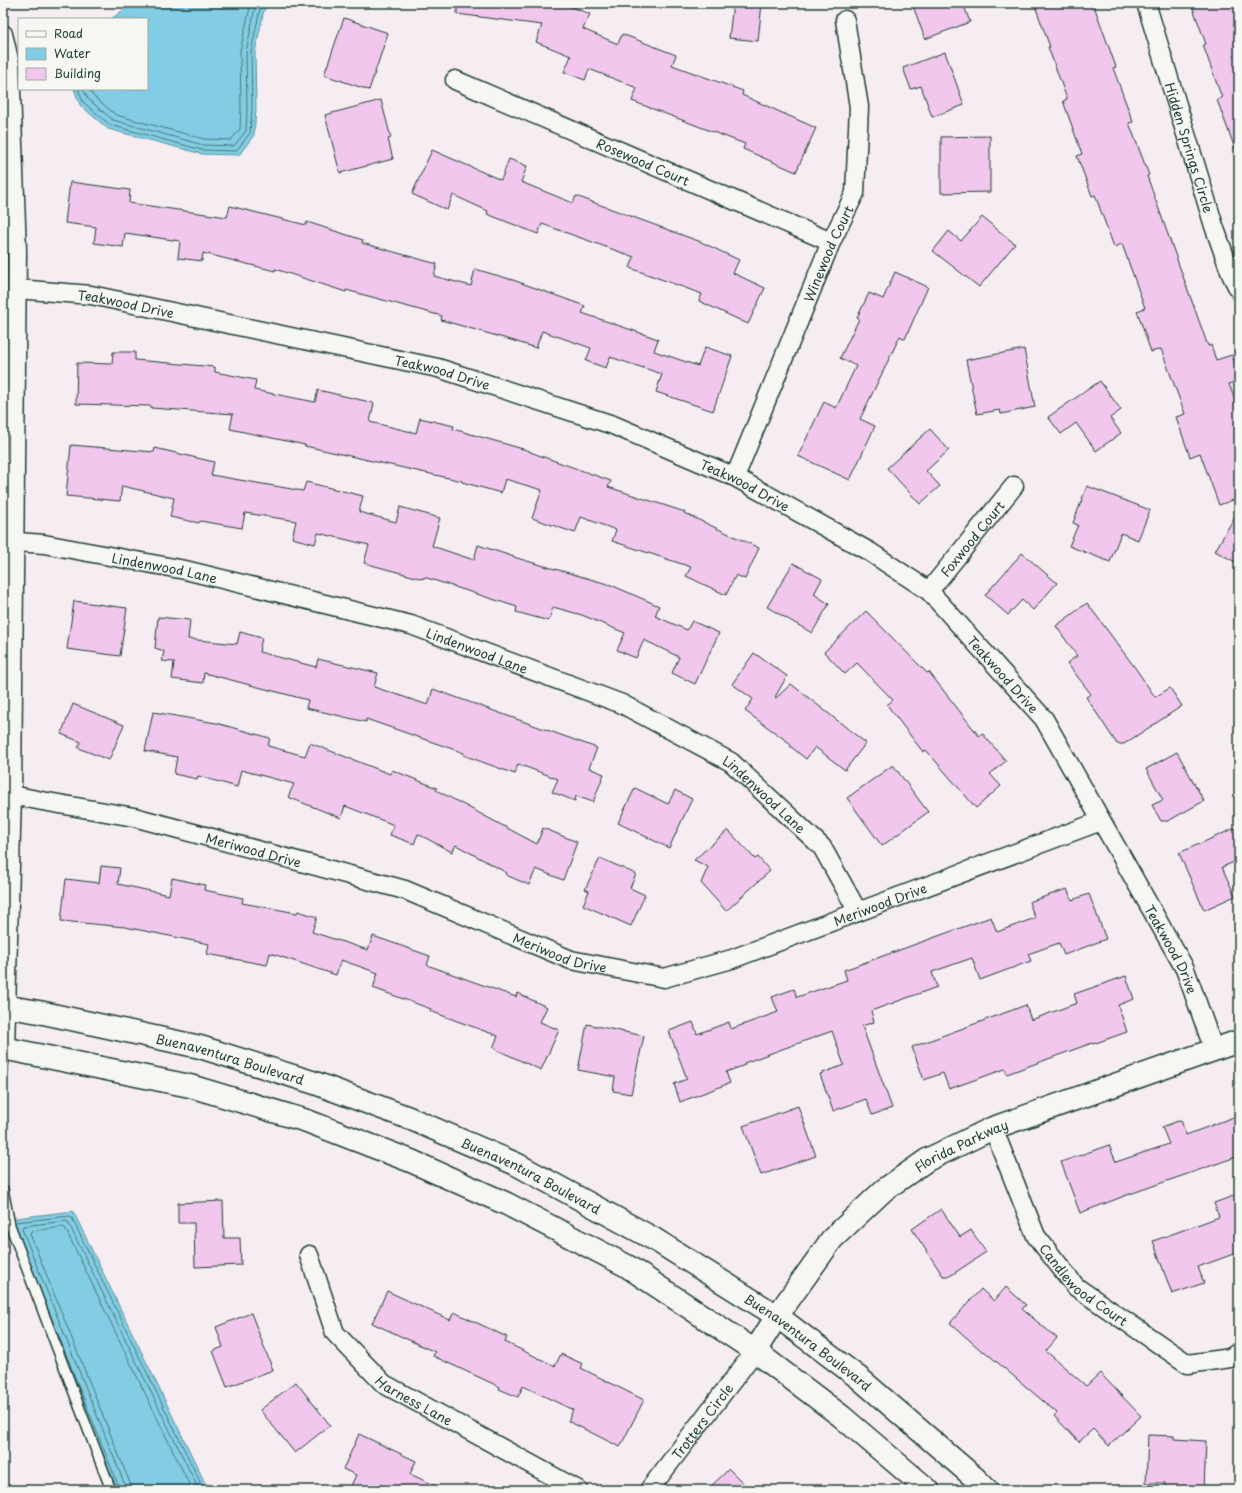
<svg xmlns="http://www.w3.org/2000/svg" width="1242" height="1493" viewBox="0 0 1242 1493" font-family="'Playpen Sans',sans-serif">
<rect width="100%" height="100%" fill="#f5edf1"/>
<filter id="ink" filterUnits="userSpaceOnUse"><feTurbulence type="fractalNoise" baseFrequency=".025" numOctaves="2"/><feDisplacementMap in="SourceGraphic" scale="8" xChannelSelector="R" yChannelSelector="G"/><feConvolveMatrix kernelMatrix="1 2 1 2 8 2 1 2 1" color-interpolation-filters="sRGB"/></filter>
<g filter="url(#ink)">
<path fill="#83cde4" stroke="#5b939e" d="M 133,3 L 269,3 L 264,10 L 255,52 L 256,109 L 254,135 L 239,155 L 202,154 L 108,129 L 80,105 L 74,89 L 147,89 L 147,19 L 111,19 Z
M 73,1211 L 205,1483 L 217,1490 L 117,1490 L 8,1219 Z"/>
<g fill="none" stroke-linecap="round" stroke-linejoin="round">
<path stroke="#47777a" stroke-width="1" d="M 78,89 L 83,102 L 110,125 L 202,150 L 236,151 L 250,133 L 252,108 L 251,52 L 260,9 L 264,3
M 83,89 L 88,99 L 113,120 L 203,145 L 234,146 L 246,131 L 247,108 L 246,52 L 255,8 L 258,3
M 90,89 L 93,96 L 116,115 L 204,139 L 231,140 L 240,129 L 241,108 L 240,51 L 251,3
M 15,1222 L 71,1216 L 201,1484 L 209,1490
M 38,1284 L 120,1490
M 125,1490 L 125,1485 L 22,1229 L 23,1226 L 66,1221 L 68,1222 L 199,1490
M 131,1490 L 130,1483 L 30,1234 L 31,1231 L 63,1227 L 65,1228 L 192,1490"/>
</g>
<path fill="#f1c7ee" stroke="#1f3d34" d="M 457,3 L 562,3 L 590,14 L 583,29 L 618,44 L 622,34 L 676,55 L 672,65 L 743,91 L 742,95 L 816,128 L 796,172 L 743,149 L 745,144 L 632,101 L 637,88 L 589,69 L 585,80 L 564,72 L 571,56 L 536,42 L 542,25 L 457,14 Z
M 733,3 L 762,3 L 758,41 L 729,38 Z
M 912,3 L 963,3 L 970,22 L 925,39 Z
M 1034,3 L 1093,3 L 1116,67 L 1113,68 L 1133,122 L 1129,123 L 1149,175 L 1147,176 L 1208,346 L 1211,345 L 1216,360 L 1232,355 L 1239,375 L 1239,381 L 1229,384 L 1239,411 L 1239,498 L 1219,505 L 1200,453 L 1190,457 L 1176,417 L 1185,414 L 1161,349 L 1151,352 L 1137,311 L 1145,308 L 1122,244 L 1114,247 L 1095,195 L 1092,196 L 1077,156 L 1082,154 L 1063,101 L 1067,99 L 1048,47 L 1050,47 Z
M 1191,3 L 1239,3 L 1239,154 L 1237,154 L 1217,100 L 1222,98 L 1203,45 L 1206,44 Z
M 344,18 L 388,33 L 369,90 L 324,75 Z
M 945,52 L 964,105 L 932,117 L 921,86 L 911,89 L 903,68 Z
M 381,100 L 391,138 L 388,139 L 393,159 L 340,173 L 325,115 Z
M 990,136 L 990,192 L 941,193 L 941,137 Z
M 432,150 L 501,180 L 509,159 L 527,166 L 521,182 L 573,203 L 576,196 L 701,242 L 739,260 L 733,273 L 765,288 L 748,324 L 699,301 L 702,294 L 630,268 L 634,257 L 542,224 L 538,234 L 487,214 L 488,211 L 453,195 L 447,210 L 412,194 Z
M 70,182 L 130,190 L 129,203 L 227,217 L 230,206 L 306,225 L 307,222 L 363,240 L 362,243 L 437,264 L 434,276 L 471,286 L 475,269 L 513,280 L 585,306 L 582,313 L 658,339 L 654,351 L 698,366 L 705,347 L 732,356 L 713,411 L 656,392 L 662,374 L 610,357 L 606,368 L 586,361 L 591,348 L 542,331 L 536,348 L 511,340 L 441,320 L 442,316 L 346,290 L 346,292 L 275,269 L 275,271 L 203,253 L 202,261 L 178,258 L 180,241 L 125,233 L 123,247 L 94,243 L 96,227 L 65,223 Z
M 982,217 L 1015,244 L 979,287 L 933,251 L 949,231 L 961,241 Z
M 895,272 L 928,287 L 905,339 L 900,336 L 860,419 L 875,426 L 850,480 L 798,456 L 824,402 L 836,408 L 856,366 L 840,358 L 859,319 L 857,318 L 869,293 L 883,299 Z
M 1024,349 L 1035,407 L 1001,414 L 1000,410 L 977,414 L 966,360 Z
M 113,352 L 135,352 L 135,360 L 215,367 L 215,372 L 256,380 L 254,390 L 315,402 L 318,390 L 374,403 L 370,422 L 416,433 L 420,418 L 454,426 L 453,429 L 530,451 L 530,452 L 611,481 L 608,487 L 685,512 L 684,513 L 759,548 L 745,579 L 736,575 L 726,595 L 686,576 L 691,567 L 612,541 L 616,530 L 581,517 L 575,533 L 532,518 L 542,490 L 505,479 L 501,493 L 462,482 L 462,481 L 305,446 L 305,445 L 230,429 L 233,414 L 151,408 L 151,406 L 76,404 L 77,363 L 112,364 Z
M 1100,381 L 1121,410 L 1110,418 L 1121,433 L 1096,451 L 1076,423 L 1061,434 L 1048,417 Z
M 930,429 L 949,450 L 926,471 L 940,486 L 920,504 L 887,468 Z
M 71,445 L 154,452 L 155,448 L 214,462 L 211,475 L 303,491 L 306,482 L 363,496 L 359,512 L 396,522 L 400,507 L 440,518 L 432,546 L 474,560 L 478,545 L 520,559 L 611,585 L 659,606 L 655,616 L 687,630 L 692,621 L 719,633 L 695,684 L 672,673 L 679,657 L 644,640 L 636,658 L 617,650 L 625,633 L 582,615 L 553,607 L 549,621 L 516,612 L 517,607 L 424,577 L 423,579 L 364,563 L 369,545 L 318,533 L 315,544 L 292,538 L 296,521 L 245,513 L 242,528 L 200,521 L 199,523 L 170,517 L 174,498 L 122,486 L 120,501 L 66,496 Z
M 1087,486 L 1150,510 L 1138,540 L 1121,533 L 1110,562 L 1069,546 L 1078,525 L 1073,523 Z
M 1239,509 L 1239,564 L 1215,551 Z
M 1022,553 L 1057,583 L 1033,610 L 1022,600 L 1008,615 L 985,595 Z
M 793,563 L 822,579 L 814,594 L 829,604 L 812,633 L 767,607 Z
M 74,601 L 127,608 L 120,656 L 67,649 Z
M 1087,603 L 1136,669 L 1155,697 L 1170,688 L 1182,706 L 1124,744 L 1117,744 L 1086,697 L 1091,694 L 1067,663 L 1077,656 L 1056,626 Z
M 866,611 L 927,673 L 929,672 L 979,736 L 982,733 L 1006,761 L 990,774 L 1001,786 L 976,808 L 926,750 L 923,752 L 887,705 L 893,700 L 857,663 L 845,674 L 824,652 Z
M 158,617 L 190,620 L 188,639 L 237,644 L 240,632 L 262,638 L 259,652 L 316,667 L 318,659 L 378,673 L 374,687 L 428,705 L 433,689 L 597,748 L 589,768 L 604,774 L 593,802 L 576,796 L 575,801 L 552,792 L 558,779 L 518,764 L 515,774 L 463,755 L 464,753 L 366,719 L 366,722 L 306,708 L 308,700 L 204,673 L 203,683 L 172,679 L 174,662 L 162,661 L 164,651 L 155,648 Z
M 754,653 L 787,676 L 775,697 L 776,698 L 791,684 L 866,743 L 845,770 L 815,747 L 806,759 L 790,746 L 791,744 L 745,711 L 753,699 L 732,684 Z
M 73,704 L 124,725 L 109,760 L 78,748 L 81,742 L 61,734 Z
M 153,712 L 216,723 L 270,738 L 268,746 L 305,756 L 310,743 L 390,774 L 392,770 L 437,788 L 436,790 L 537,844 L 543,828 L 577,842 L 563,880 L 536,869 L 529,885 L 506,875 L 507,873 L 456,845 L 452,852 L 418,834 L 414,844 L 390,835 L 394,825 L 345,806 L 341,818 L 288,797 L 294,784 L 241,770 L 237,787 L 198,776 L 197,779 L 174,774 L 177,757 L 145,751 Z
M 1177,752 L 1204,801 L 1168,821 L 1161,821 L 1152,805 L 1163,800 L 1146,769 Z
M 893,765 L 928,812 L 882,846 L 847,798 Z
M 635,788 L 668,804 L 675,790 L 692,799 L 669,848 L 618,823 Z
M 1235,828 L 1239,837 L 1239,860 L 1222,867 L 1235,896 L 1204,910 L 1179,853 Z
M 728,830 L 755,859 L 758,857 L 770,871 L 726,911 L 701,883 L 708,867 L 694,860 Z
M 600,858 L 636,874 L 630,888 L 645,895 L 631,926 L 583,905 L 589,891 L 585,889 Z
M 101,866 L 120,868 L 118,884 L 169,895 L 172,878 L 205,885 L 204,890 L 243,898 L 242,903 L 297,913 L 298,911 L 317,917 L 312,932 L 368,950 L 373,936 L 430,956 L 427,965 L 516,997 L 517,993 L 547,1007 L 540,1022 L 559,1030 L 541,1070 L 493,1048 L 498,1036 L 430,1011 L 431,1009 L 373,988 L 378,973 L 341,960 L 336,975 L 270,953 L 267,965 L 207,954 L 209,944 L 125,927 L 61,921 L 66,879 L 99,883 Z
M 1067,889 L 1072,900 L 1089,894 L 1106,939 L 1064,955 L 1059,943 L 1028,954 L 1031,961 L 980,980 L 972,958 L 932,972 L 937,987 L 871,1011 L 874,1022 L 862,1026 L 892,1108 L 872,1115 L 866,1099 L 833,1111 L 820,1074 L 844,1065 L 832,1031 L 744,1063 L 745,1065 L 726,1072 L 730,1083 L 680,1102 L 674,1084 L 687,1079 L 669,1031 L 693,1022 L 697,1034 L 729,1022 L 731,1029 L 778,1012 L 772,997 L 794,989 L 797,997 L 847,980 L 844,970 L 991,917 L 997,932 L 1035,918 L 1029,902 Z
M 1126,976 L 1134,999 L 1118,1005 L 1127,1032 L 1093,1044 L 1092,1043 L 1007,1074 L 1005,1069 L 949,1089 L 943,1073 L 924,1080 L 912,1047 L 1026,1005 L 1031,1020 L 1077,1003 L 1074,994 Z
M 587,1024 L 644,1036 L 631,1094 L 613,1091 L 615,1077 L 578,1070 Z
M 798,1106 L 816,1156 L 761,1175 L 743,1126 Z
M 1239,1115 L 1239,1156 L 1127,1195 L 1080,1213 L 1061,1162 L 1109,1145 L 1116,1162 L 1169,1144 L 1162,1127 L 1181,1120 L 1186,1135 Z
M 1239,1194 L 1239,1252 L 1198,1267 L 1204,1283 L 1172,1294 L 1153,1241 L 1219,1217 L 1214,1203 Z
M 223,1201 L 224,1238 L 240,1238 L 241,1265 L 195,1267 L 194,1223 L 178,1223 L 178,1203 Z
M 941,1209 L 960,1237 L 971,1230 L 986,1252 L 950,1276 L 943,1276 L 912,1229 Z
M 1006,1287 L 1026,1305 L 1022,1309 L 1057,1338 L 1046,1351 L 1086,1386 L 1100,1373 L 1141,1416 L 1109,1446 L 1093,1429 L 1079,1442 L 1054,1416 L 1057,1413 L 984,1351 L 983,1352 L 950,1323 L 981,1289 L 994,1301 Z
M 387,1291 L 450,1320 L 454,1312 L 507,1337 L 505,1342 L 555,1366 L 561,1354 L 583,1364 L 581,1368 L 644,1400 L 620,1447 L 568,1421 L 573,1410 L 523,1386 L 518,1397 L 499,1389 L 500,1387 L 433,1356 L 435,1352 L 372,1323 Z
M 251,1313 L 273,1370 L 227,1387 L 213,1351 L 223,1347 L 216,1327 Z
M 296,1382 L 330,1425 L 295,1453 L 260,1410 Z
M 359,1434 L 416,1461 L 410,1474 L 445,1490 L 349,1490 L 356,1475 L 343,1469 Z
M 1148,1435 L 1174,1436 L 1174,1439 L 1206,1441 L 1204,1490 L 1165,1490 L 1165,1483 L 1146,1483 Z
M 729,1469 L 750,1490 L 707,1490 Z"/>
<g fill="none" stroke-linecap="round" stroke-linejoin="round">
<g stroke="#1f3d34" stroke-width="12">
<path id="lane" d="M 3,1068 L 5,1048
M 3,1189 L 10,1225 L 111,1490"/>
</g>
<g stroke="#1f3d34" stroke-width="21">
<g id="street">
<path id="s1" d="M 1146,3 L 1214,226 L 1231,274 L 1239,290"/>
<path d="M 3,34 L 10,64 L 17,251 L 12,795 L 5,1048"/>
<path id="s2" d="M 455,80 L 831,242"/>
<path id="s3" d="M 17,289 L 91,295 L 438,368 L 613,425 L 735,477 L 870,552 L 929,591 L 1044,719 L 1185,969 L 1214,1050"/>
<path id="s4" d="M 735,477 L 831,242 L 855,193 L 859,107 L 845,20"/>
<path id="s5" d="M 4,541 L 44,544 L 185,570 L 411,625 L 622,704 L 731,762 L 822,847 L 858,912"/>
<path id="s6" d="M 929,591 L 1014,486"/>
<path id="s7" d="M 12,795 L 42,801 L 134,817 L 405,890 L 571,960 L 664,978 L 732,959 L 1101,821"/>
<path id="s8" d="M 993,1128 L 1036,1236 L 1076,1287 L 1188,1364 L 1230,1358 L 1239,1352"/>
<path id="s9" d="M 309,1255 L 335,1333 L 384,1384 L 578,1490"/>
<path id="s10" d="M 649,1490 L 755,1351"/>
</g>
</g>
<g stroke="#1f3d34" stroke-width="25">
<g id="secondary">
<path id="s11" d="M 3,1006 L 39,1012 L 200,1047 L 315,1083 L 409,1118 L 516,1164 L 654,1239 L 777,1316 L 859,1378 L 976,1479 L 987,1490"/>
<path d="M 3,1048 L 190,1086 L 307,1121 L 411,1161 L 507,1204 L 627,1266 L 755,1351 L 841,1416 L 928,1490"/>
<path id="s12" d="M 755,1351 L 777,1316 L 832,1239 L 884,1190 L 927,1160 L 993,1128 L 1239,1041"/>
</g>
</g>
<use href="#lane" stroke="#f6f6f2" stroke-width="9"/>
<use href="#street" stroke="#f6f6f2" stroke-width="18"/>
<use href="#secondary" stroke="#f6f6f2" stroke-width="22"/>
</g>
</g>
<g text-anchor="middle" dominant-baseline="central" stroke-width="4" stroke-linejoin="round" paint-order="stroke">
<g font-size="13" fill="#1f3d34" stroke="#f6f6f2">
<text stroke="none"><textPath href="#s1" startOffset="151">Hidden Springs Circle</textPath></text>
<text stroke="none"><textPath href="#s2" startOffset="205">Rosewood Court</textPath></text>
<text stroke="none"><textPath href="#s4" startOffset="242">Winewood Court</textPath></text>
<text stroke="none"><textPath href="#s3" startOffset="110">Teakwood Drive</textPath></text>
<text stroke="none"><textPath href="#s3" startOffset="434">Teakwood Drive</textPath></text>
<text stroke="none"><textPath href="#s3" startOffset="758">Teakwood Drive</textPath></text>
<text stroke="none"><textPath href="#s6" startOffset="68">Foxwood Court</textPath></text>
<text stroke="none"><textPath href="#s5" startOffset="163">Lindenwood Lane</textPath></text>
<text stroke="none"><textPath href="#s5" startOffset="487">Lindenwood Lane</textPath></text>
<text stroke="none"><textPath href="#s3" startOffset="1082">Teakwood Drive</textPath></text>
<text stroke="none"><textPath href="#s5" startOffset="811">Lindenwood Lane</textPath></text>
<text stroke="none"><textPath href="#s7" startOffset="248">Meriwood Drive</textPath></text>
<text stroke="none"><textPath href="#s7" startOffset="908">Meriwood Drive</textPath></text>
<text stroke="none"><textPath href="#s3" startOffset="1406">Teakwood Drive</textPath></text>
<text stroke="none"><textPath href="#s7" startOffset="572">Meriwood Drive</textPath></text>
<text stroke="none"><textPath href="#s11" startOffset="233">Buenaventura Boulevard</textPath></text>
<text stroke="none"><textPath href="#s12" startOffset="297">Florida Parkway</textPath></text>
<text stroke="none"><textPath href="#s11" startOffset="557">Buenaventura Boulevard</textPath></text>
<text stroke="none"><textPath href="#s8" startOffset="185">Candlewood Court</textPath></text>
<text stroke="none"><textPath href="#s11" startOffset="881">Buenaventura Boulevard</textPath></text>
<text stroke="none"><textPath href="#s9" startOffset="187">Harness Lane</textPath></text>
<text stroke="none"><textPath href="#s10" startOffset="87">Trotters Circle</textPath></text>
</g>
</g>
<rect width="1242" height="1493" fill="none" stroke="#f6f6f2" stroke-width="16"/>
<rect x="8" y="8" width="1226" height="1477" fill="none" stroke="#1f3d34" stroke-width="1.5" filter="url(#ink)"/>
<rect x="18" y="18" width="130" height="72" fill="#f6f6f2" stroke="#a0aca6"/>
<rect x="26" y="31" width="20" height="6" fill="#f6f6f2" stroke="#a0aca6"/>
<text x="54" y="38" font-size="12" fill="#1f3d34">Road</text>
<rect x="26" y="48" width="20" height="12" fill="#83cde4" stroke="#a0aca6"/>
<text x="54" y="58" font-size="12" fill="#1f3d34">Water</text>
<rect x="26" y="68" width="20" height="12" fill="#f1c7ee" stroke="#a0aca6"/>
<text x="54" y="78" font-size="12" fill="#1f3d34">Building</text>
</svg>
